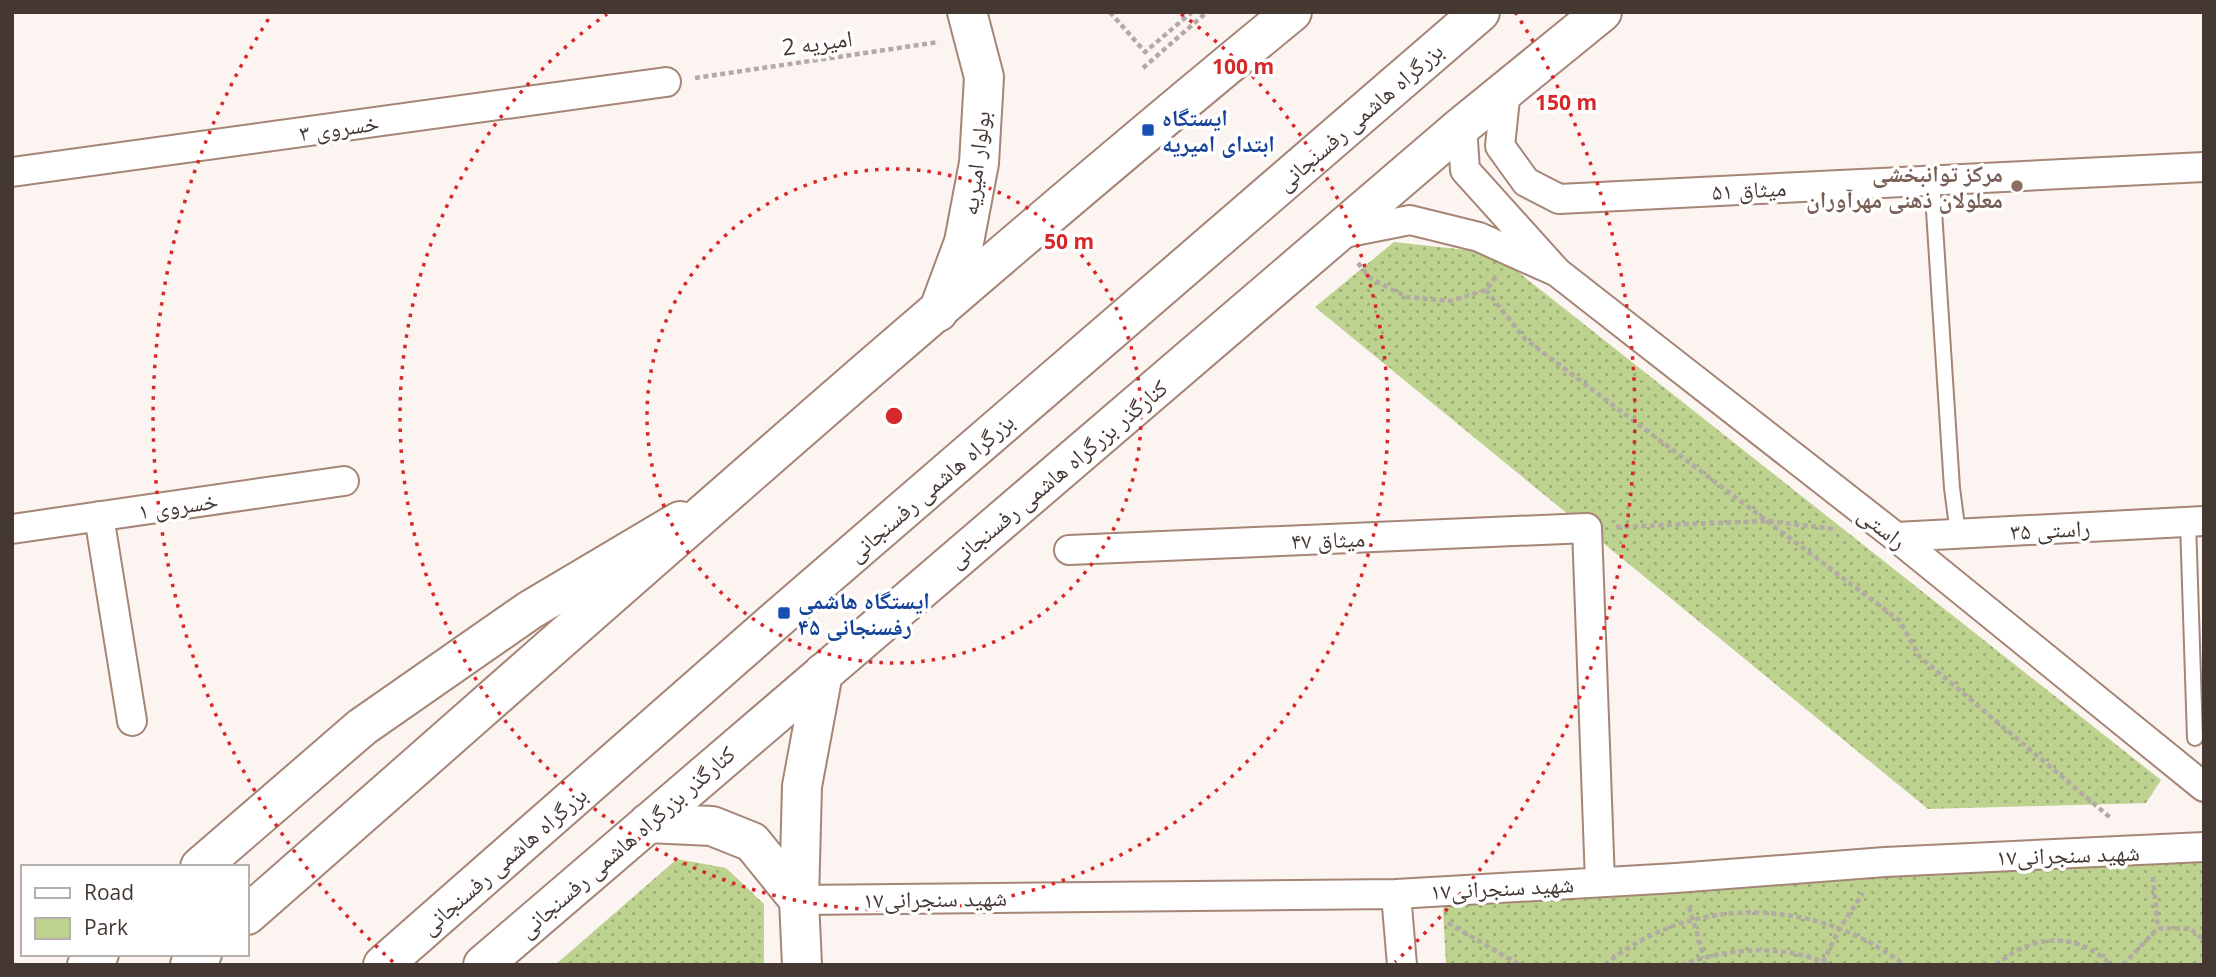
<svg xmlns="http://www.w3.org/2000/svg" width="2216" height="977" viewBox="0 0 2216 977" font-family="'Open Sans','Noto Naskh Arabic',sans-serif">
<defs>
<pattern id="green-dots" width="8" height="8" patternUnits="userSpaceOnUse" patternTransform="scale(1.75)"><rect width="8" height="8" fill="#bcd28e"/><path d="M2 2h.1M6 6h.1" fill="none" stroke="#9bab75" stroke-width="1.8" stroke-linecap="round"/></pattern>
</defs>
<rect width="100%" height="100%" fill="#fbf4f0"/>
<path fill="url(#green-dots)" d="M 1394,242 L 1494,253 L 2161,780 L 2146,803 L 1928,809 L 1315,307 Z
M 2204,847 L 2204,965 L 1446,965 L 1443,910 L 1447,895 Z
M 677,859 L 726,868 L 764,904 L 764,965 L 555,965 Z"/>
<g fill="none" stroke-linecap="round" stroke-linejoin="round">
<g stroke="#a58576" stroke-width="18">
<path id="lane" d="M 1932,180 L 1952,488 L 1958,534
M 2188,522 L 2195,738"/>
</g>
<g stroke="#a58576" stroke-width="32">
<path id="street" d="M 1506,89 L 1500,146 L 1526,182 L 1559,199 L 2204,167
M 12,172 L 666,82
M 1339,234 L 1410,220 L 1479,237 L 1557,272 L 1465,170 L 1462,126
M 1557,272 L 1896,537 L 2204,787
M 99,516 L 132,721
M 12,529 L 344,481
M 1896,537 L 2204,521
M 1069,550 L 1587,528 L 1600,882
M 1396,894 L 1402,965
M 799,900 L 1396,894 L 1676,878 L 1885,862 L 2204,847"/>
</g>
<g stroke="#a58576" stroke-width="42">
<path id="secondary" d="M 938,312 L 964,242 L 979,163 L 984,77 L 967,12
M 648,823 L 712,826 L 752,842 L 799,900
M 200,867 L 362,727 L 530,610 L 680,521
M 87,965 L 99,954
M 483,965 L 1462,126 L 1602,12
M 802,965 L 799,900 L 802,786 L 823,673"/>
</g>
<g stroke="#a58576" stroke-width="42">
<path id="highway" d="M 247,915 C 593,612 936,304 1292,12
M 190,965 L 202,954
M 383,965 L 784,613 L 1480,12"/>
</g>
<path stroke="#b3aaa5" stroke-width="4.5" stroke-dasharray="5 3.5" stroke-linecap="butt" d="M 1110,12 L 1145,52 L 1192,12
M 1143,68 L 1207,12
M 695,78 L 939,42
M 1358,263 L 1370,278 L 1407,297 L 1450,301 L 1486,290 L 1496,276
M 1486,290 L 1525,339 L 1900,621 L 1919,656 L 2112,819
M 1616,527 L 1767,521 L 1834,529
M 2153,877 L 2158,928
M 1689,907 L 1704,957
M 1448,923 L 1520,965
M 1823,962 L 1840,928 L 1863,893
M 1605,965 C 1691,893 1817,897 1904,965
M 1681,965 C 1728,948 1783,943 1829,965
M 1996,965 C 2031,935 2076,930 2111,965
M 2123,965 L 2158,928 L 2191,929 L 2204,940"/>
<use href="#lane" stroke="#fff" stroke-width="14"/>
<use href="#street" stroke="#fff" stroke-width="28"/>
<use href="#secondary" stroke="#fff" stroke-width="38"/>
<use href="#highway" stroke="#fff" stroke-width="38"/>
</g>
<g fill="none" stroke="#d62828" stroke-width="3.5" stroke-dasharray="3.5 7">
<circle cx="894" cy="416" r="247"/>
<path d="M1181 14A494 494 0 1 1 607 14"/>
<path d="M393 962A741 741 0 0 1 273 12M1515 12A741 741 0 0 1 1395 962"/>
</g>
<g fill="#1a4fb4" stroke="#fff" stroke-width="2.5">
<rect x="1141" y="123" width="14" height="14" rx="3.5"/>
<rect x="777" y="606" width="14" height="14" rx="3.5"/>
</g>
<circle fill="#8d6e63" stroke="#fff" stroke-width="2.5" cx="2017" cy="186" r="7"/>
<g text-anchor="middle" dominant-baseline="central" stroke-width="7" stroke-linejoin="round" paint-order="stroke">
<g font-size="23" fill="#453832" stroke="#fff">
<text transform="translate(817 42) rotate(-8)">امیریه 2</text>
<text transform="translate(1359 116) rotate(-41)">بزرگراه هاشمی رفسنجانی</text>
<text transform="translate(339 127) rotate(-8)">خسروی ۳</text>
<text transform="translate(975 163) rotate(-83)">بولوار امیریه</text>
<text transform="translate(1749 189) rotate(-3)">میثاق ۵۱</text>
<text transform="translate(1057 473) rotate(-40)">کنارگذر بزرگراه هاشمی رفسنجانی</text>
<text transform="translate(930 487) rotate(-41)">بزرگراه هاشمی رفسنجانی</text>
<text transform="translate(178 505) rotate(-8)">خسروی ۱</text>
<text transform="translate(1883 527) rotate(38)">راستی</text>
<text transform="translate(2050 529) rotate(-3)">راستی ۳۵</text>
<text transform="translate(1328 539) rotate(-2)">میثاق ۴۷</text>
<text transform="translate(626 841) rotate(-41)">کنارگذر بزرگراه هاشمی رفسنجانی</text>
<text transform="translate(2068 854) rotate(-2)">شهید سنجرانی۱۷</text>
<text transform="translate(503 860) rotate(-41)">بزرگراه هاشمی رفسنجانی</text>
<text transform="translate(1502 887) rotate(-3)">شهید سنجرانی۱۷</text>
<text transform="translate(935 898) rotate(-1)">شهید سنجرانی۱۷</text>
</g>
<g font-size="23" font-weight="bold" fill="#164399" stroke="#fff" text-anchor="start">
<text x="1162" y="117">ایستگاه<tspan x="1162" dy="26">ابتدای امیریه</tspan></text>
<text x="798" y="600">ایستگاه هاشمی<tspan x="798" dy="26">رفسنجانی ۴۵</tspan></text>
</g>
<g font-size="23" font-weight="bold" fill="#785e54" stroke="#fff" text-anchor="end">
<text x="2003" y="173">مرکز توانبخشی<tspan x="2003" dy="26">معلولان ذهنی مهرآوران</tspan></text>
</g>
</g>
<circle cx="894" cy="416" r="10" fill="#d62828" stroke="#fff" stroke-width="3.5"/>
<g font-size="21" text-anchor="middle" font-weight="bold" fill="#d62828" stroke="#fff" stroke-width="7" stroke-linejoin="round" paint-order="stroke">
<text x="1243" y="74">100 m</text>
<text x="1566" y="110">150 m</text>
<text x="1069" y="249">50 m</text>
</g>
<rect width="2216" height="977" fill="none" stroke="#453832" stroke-width="28"/>
<rect x="21" y="865" width="228" height="91" fill="#ffffff" stroke="#b5afad" stroke-width="2"/>
<rect x="35" y="888" width="35" height="10" fill="#ffffff" stroke="#b5afad" stroke-width="2"/>
<text x="84" y="900" font-size="21" fill="#453832">Road</text>
<rect x="35" y="918" width="35" height="21" fill="#bcd28e" stroke="#b5afad" stroke-width="2"/>
<text x="84" y="935" font-size="21" fill="#453832">Park</text>
</svg>
